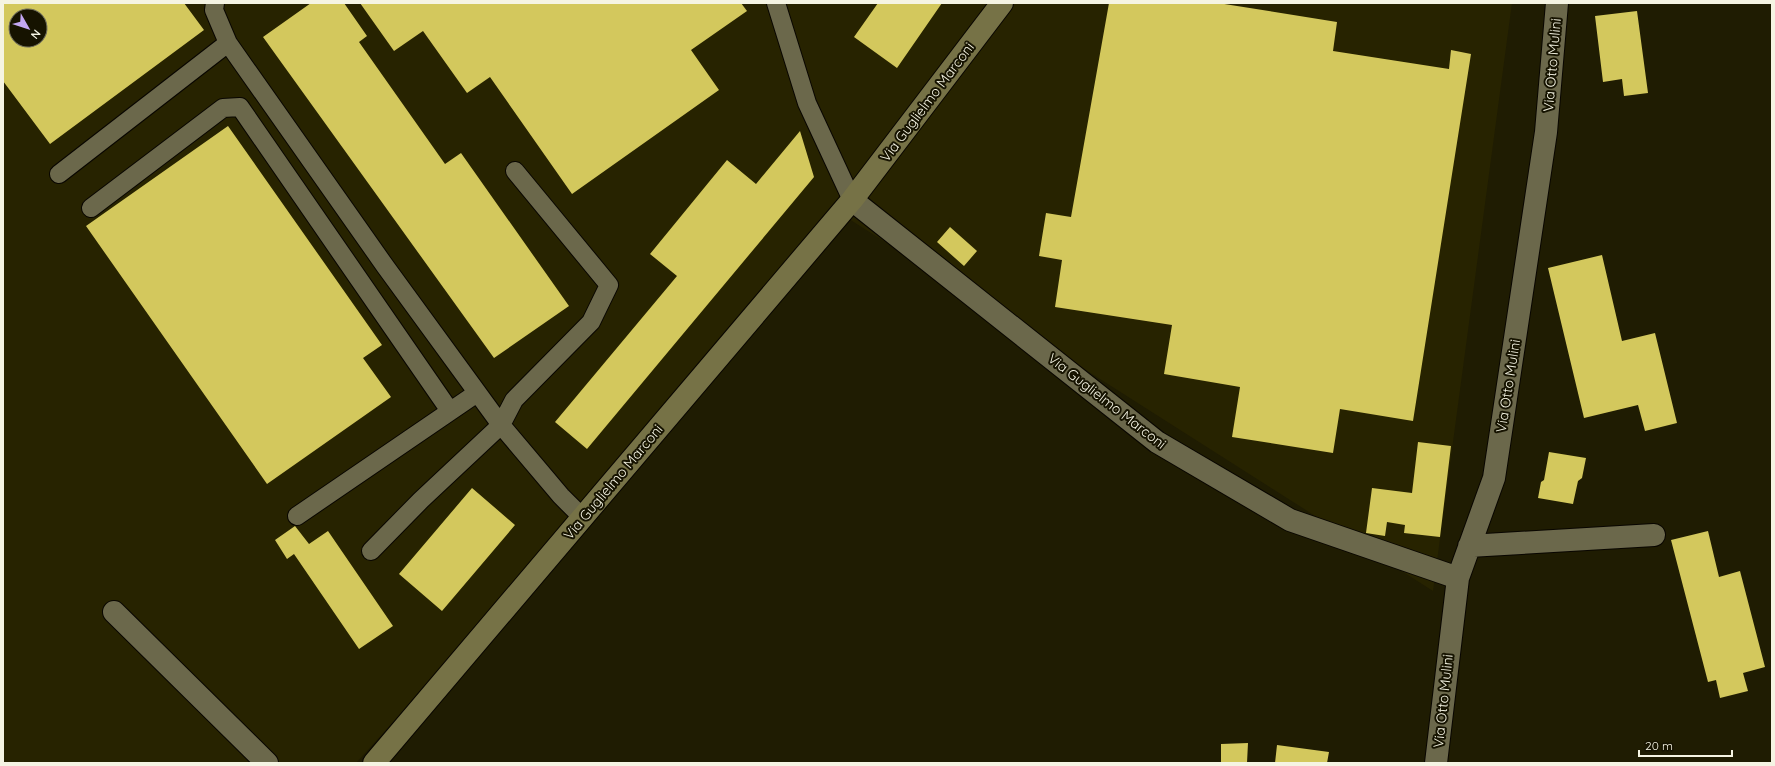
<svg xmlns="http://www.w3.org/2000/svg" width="1775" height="766" viewBox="0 0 1775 766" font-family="Quicksand,sans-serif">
<rect width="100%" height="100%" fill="#1f1c02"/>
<path fill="#272300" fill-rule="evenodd" d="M 3,3 L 1512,3 L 1433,591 L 849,219 L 356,763 L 3,763 ZM 16,16 L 40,16 L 40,40 L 16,40 Z"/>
<path fill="#d3c85d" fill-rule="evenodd" d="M 3,3 L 184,3 L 204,30 L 50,144 L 3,81 ZM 16,16 L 40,16 L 40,40 L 16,40 Z
M 311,3 L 344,3 L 367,36 L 359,42 L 445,164 L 461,153 L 569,306 L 494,358 L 263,37 Z
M 360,3 L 741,3 L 747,11 L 691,50 L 719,90 L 572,194 L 490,77 L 467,93 L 423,31 L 394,51 Z
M 878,3 L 942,3 L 897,68 L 854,37 Z
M 1109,3 L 1218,3 L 1337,22 L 1333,51 L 1449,69 L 1451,50 L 1471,54 L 1413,421 L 1340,409 L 1333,453 L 1232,437 L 1240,387 L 1164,374 L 1172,325 L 1055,307 L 1062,260 L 1039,256 L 1046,213 L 1071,217 Z
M 1637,11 L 1648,93 L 1624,96 L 1622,79 L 1603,82 L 1595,16 Z
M 228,126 L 382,345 L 363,358 L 391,397 L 267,484 L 86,226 Z
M 800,131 L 814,177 L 587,449 L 555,422 L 677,276 L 650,254 L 727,160 L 756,184 Z
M 950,227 L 977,251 L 964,266 L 937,242 Z
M 1602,255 L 1622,341 L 1655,333 L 1677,423 L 1645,431 L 1638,405 L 1584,418 L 1548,268 Z
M 1418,442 L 1451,446 L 1440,537 L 1404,533 L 1405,525 L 1387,522 L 1385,536 L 1366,533 L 1372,488 L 1412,493 Z
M 1549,452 L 1586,458 L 1582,478 L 1578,481 L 1573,504 L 1538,498 L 1541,482 L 1544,480 Z
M 472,488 L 515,525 L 442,611 L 399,574 Z
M 295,526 L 309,544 L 328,531 L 393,626 L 359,649 L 294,554 L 287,559 L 275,540 Z
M 1708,531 L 1719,577 L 1740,571 L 1765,667 L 1743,673 L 1748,691 L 1720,698 L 1716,680 L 1708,682 L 1671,540 Z
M 1248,743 L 1247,763 L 1221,763 L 1221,744 Z
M 1277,745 L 1329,752 L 1327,763 L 1275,763 Z"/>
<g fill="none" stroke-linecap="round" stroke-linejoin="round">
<g stroke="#090600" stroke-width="20">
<path id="lane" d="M 215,3 L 214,10 L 228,43 L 385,266 L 501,425 L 421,500 L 371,551
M 776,3 L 807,103 L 852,200
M 515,171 L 609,285 L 591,322 L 514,400 L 501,425 L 561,496 L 583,518
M 59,174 L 228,43
M 91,208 L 223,108 L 240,107 L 450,411
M 297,516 L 477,393"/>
</g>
<g stroke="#090600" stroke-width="24">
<path id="street" d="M 852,200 L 1157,442 L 1290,520 L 1458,578
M 1469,546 L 1654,535
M 114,612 L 267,763
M 1436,763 L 1458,578 L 1494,478 L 1546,132 L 1557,3"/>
</g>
<g stroke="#090600" stroke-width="24">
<path id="secondary" d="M 374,763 L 852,200 L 1002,3"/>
</g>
<use href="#lane" stroke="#6b684b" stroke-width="18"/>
<use href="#street" stroke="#6b684b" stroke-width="22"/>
<use href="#secondary" stroke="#767246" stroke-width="22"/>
</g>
<g text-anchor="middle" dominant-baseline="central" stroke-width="4" stroke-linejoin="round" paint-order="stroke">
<g font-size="14" fill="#f5f4e3" stroke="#161300">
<text transform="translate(1552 65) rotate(-85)">Via Otto Mulini</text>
<text transform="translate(927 102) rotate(-53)">Via Guglielmo Marconi</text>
<text transform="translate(1508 386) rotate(-81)">Via Otto Mulini</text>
<text transform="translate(1107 401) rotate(38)">Via Guglielmo Marconi</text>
<text transform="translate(613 482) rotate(-50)">Via Guglielmo Marconi</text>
<text transform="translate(1443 701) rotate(-84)">Via Otto Mulini</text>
</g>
</g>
<rect width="1775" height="766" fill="none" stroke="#f5f4e3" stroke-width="8"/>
<g transform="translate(28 28) rotate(129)"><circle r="19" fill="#161300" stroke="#6f6d5b"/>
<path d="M0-3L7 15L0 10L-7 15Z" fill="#c3a7f2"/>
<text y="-6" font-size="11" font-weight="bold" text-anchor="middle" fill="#f5f4e3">N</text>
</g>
<path d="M1639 750v6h93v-6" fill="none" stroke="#f5f4e3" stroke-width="2"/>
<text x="1645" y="750" font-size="12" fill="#f5f4e3" stroke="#161300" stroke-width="3" paint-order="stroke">20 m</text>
</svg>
